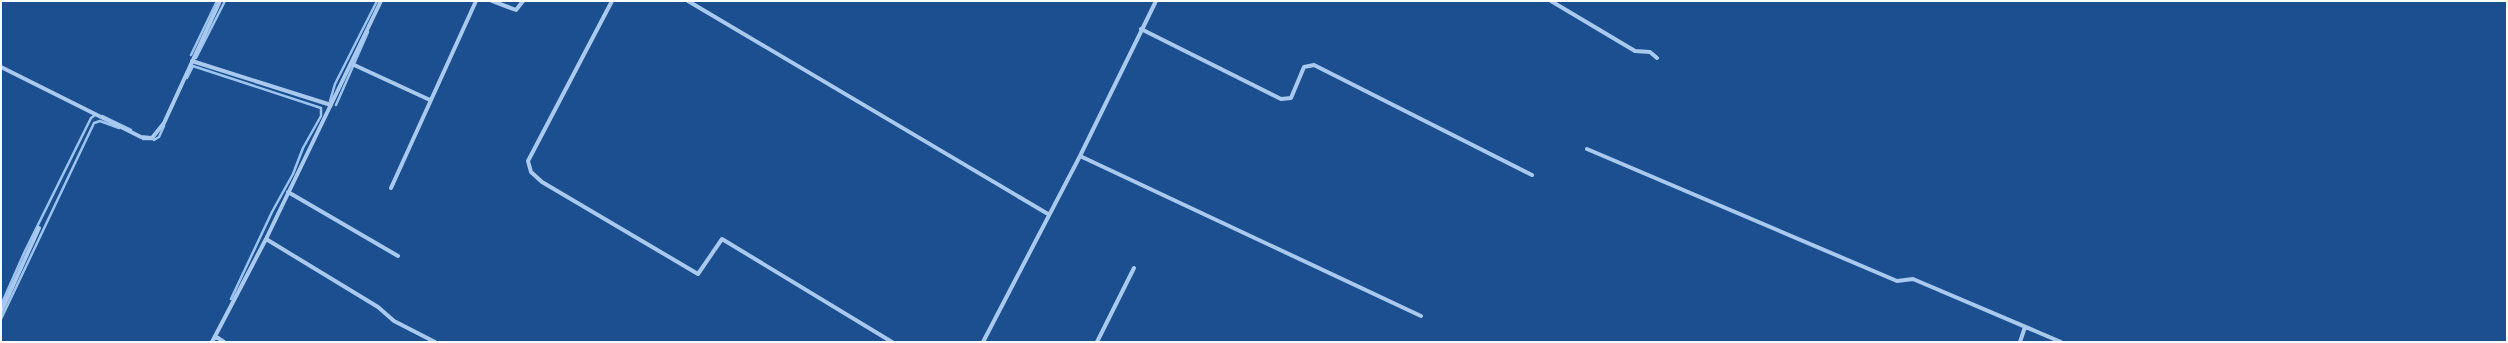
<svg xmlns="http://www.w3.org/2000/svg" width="2508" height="343" viewBox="0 0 2508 343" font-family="Quicksand,sans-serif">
<rect width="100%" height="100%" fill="#1b4f8f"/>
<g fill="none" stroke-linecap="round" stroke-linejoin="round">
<path stroke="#9cc4f0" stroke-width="2.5" d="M 191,55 L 217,1
M 196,58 L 225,1
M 187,78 L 193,66 L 321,108 L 321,116 L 303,148 L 293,174 L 272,212 L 231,299
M 330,101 L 335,84 L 377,1
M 336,105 L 368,32
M 102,116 L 131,130
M 143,139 L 154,139
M 154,140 L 159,137 L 164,126
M 1,305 L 25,251 L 91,118 L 95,115
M 1,319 L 94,123 L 100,121 L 119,128"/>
<path stroke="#a9c9ee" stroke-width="4" d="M 492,1 L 516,10 L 523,1
M 612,1 L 528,161 L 531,172 L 542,182 L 698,274 L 722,239 L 892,342
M 688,1 L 1048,214
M 1551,1 L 1635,51 L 1650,52 L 1657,58
M 1141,29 L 1281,99 L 1291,98 L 1304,67 L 1314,65 L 1532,175
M 192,61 L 331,105
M 352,64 L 430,100
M 1,67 L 141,137 L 152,138 L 164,123 L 220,1
M 1587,149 L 1897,281 L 1913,279 L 2061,342
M 1080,156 L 1421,316
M 391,188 L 476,1
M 288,192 L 398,256
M 266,239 L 378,307 L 394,321 L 435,342
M 1,312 L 39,228
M 215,336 L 224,342
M 212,342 L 266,239 L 381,1
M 983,342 L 1080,156 L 1156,1
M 1097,342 L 1134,268
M 2020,342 L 2025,327"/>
</g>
<rect width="2508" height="343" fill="none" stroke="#ffffff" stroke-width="4"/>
</svg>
